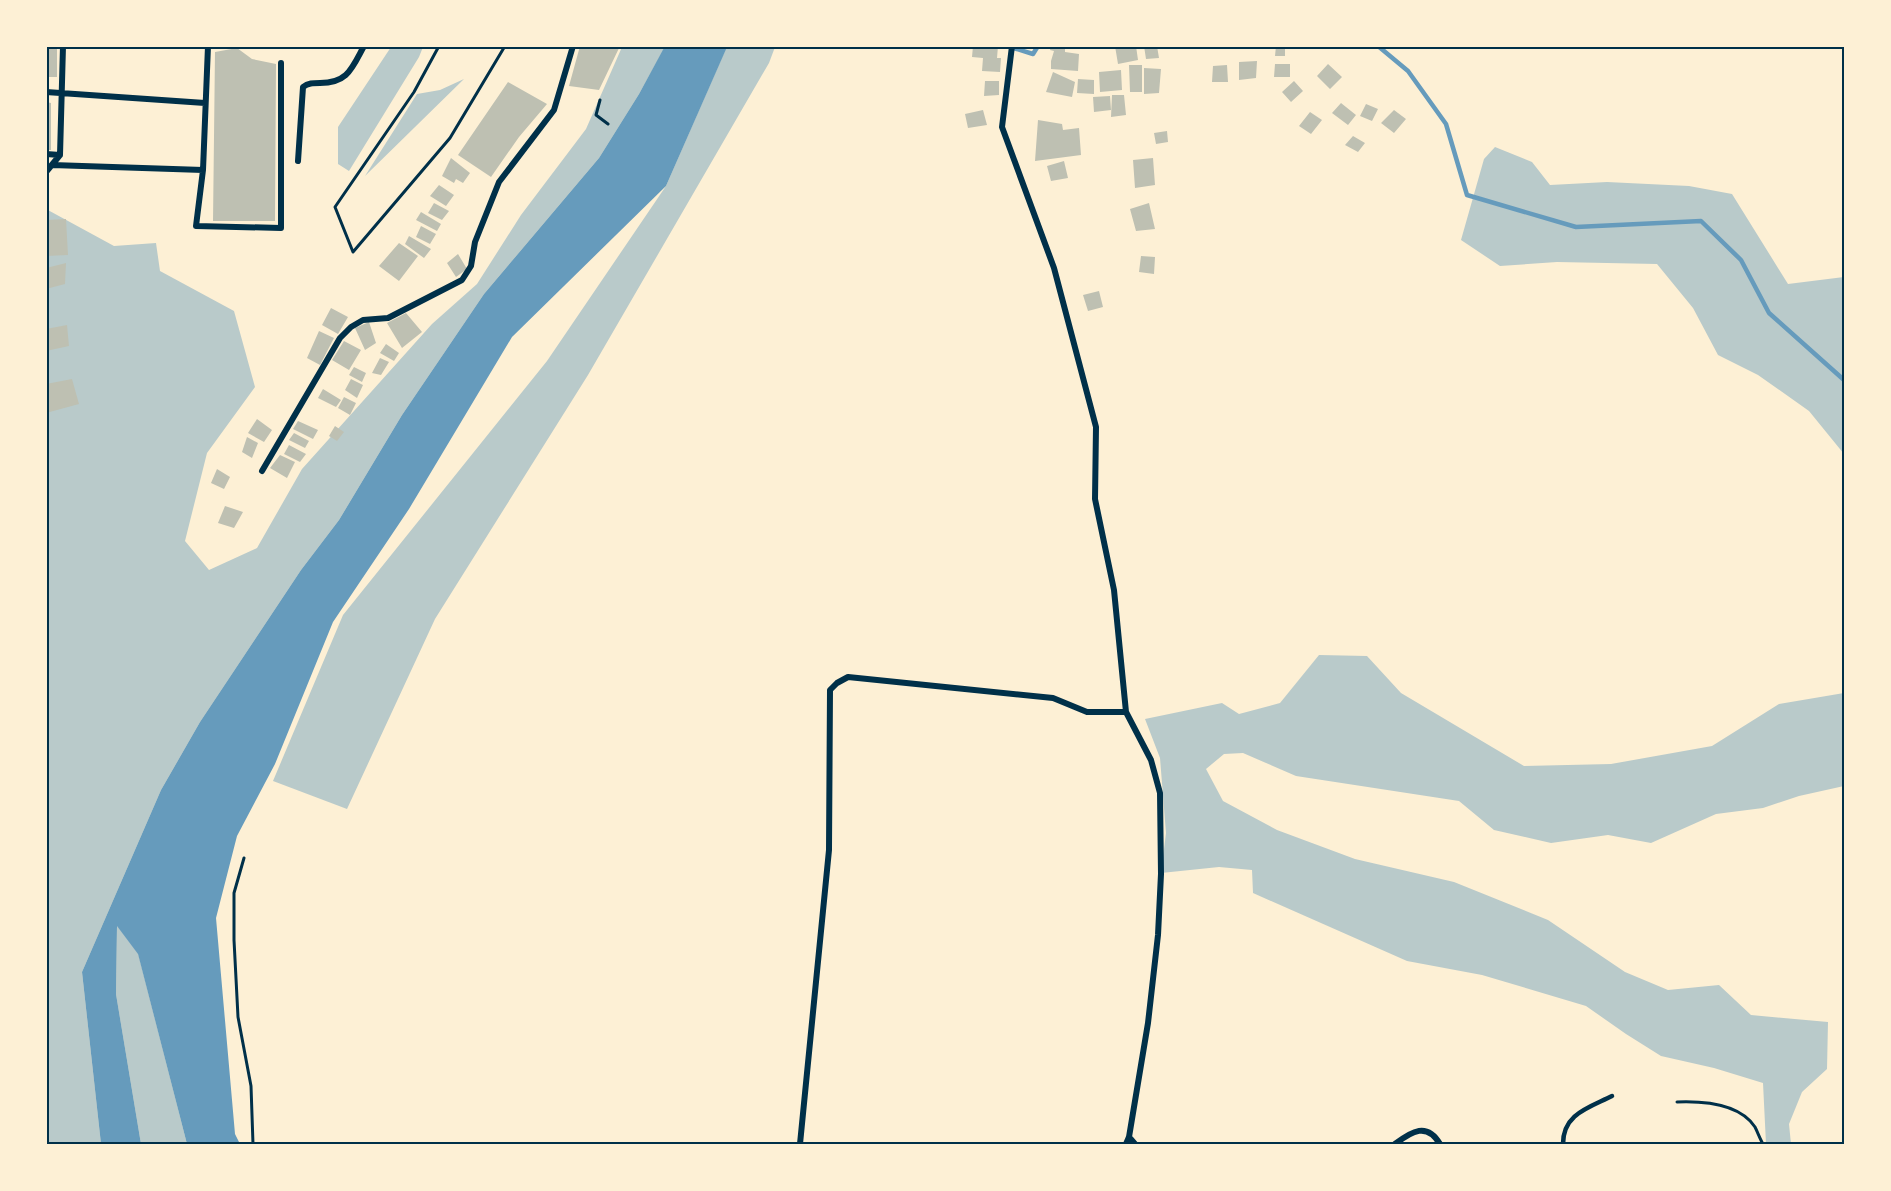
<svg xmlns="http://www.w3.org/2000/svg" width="1891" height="1191" viewBox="0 0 1891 1191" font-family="Figtree,sans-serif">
<rect width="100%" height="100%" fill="#fdf0d5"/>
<path fill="#b9caca" d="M 727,46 L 775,47 L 769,63 L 588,375 L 435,619 L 347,809 L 273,781 L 343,615 L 547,361 L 666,186 Z
M 391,47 L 423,47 L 419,57 L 349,171 L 338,164 L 338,127 Z
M 622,47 L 665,47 L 639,94 L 599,158 L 484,294 L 402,415 L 339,520 L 301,570 L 200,722 L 161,790 L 82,972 L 101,1144 L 47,1144 L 46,209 L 114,246 L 156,243 L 160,271 L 234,311 L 255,387 L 207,453 L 185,541 L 209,570 L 257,548 L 302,469 L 432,324 L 477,284 L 521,215 L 586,129 Z
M 464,79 L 365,176 L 417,94 L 440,90 Z
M 1495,147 L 1532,162 L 1550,185 L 1607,182 L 1689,186 L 1732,194 L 1788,284 L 1844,277 L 1844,454 L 1809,411 L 1758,375 L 1718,355 L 1693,308 L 1657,264 L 1557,262 L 1500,266 L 1461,240 L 1484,159 Z
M 1319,655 L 1367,656 L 1401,693 L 1524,766 L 1611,764 L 1712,746 L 1779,704 L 1844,693 L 1844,786 L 1799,796 L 1763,808 L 1716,814 L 1651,843 L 1608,835 L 1551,843 L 1494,830 L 1459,801 L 1296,776 L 1243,753 L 1224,754 L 1206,769 L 1223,801 L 1277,830 L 1355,859 L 1454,882 L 1548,920 L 1625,972 L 1668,990 L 1719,985 L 1751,1015 L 1828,1022 L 1827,1069 L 1802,1092 L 1789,1124 L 1791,1144 L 1766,1144 L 1763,1083 L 1714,1068 L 1661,1056 L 1626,1034 L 1586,1006 L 1482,975 L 1407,961 L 1253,893 L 1252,870 L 1219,867 L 1161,873 L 1166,833 L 1160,758 L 1145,719 L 1222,703 L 1239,714 L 1280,703 Z
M 117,925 L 138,953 L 187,1144 L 141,1144 L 116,994 Z"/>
<path fill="#669bbc" d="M 665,46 L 727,47 L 666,186 L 512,337 L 409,509 L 333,622 L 275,764 L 237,836 L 216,918 L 235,1134 L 240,1144 L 187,1144 L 138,954 L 117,926 L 116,994 L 141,1144 L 101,1144 L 82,972 L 161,790 L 200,722 L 301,570 L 339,520 L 402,415 L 484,294 L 599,158 L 639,94 Z"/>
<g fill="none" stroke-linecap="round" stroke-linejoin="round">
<path stroke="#669bbc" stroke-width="4.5" d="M 1007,46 L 1033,54 L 1038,46
M 1378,46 L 1408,71 L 1446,124 L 1467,195 L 1576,227 L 1701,221 L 1741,260 L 1769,313 L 1844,380"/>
</g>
<path fill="#bec0b2" d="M 46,46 L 57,46 L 57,77 L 46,77 Z
M 580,46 L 620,46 L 599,90 L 569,86 Z
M 973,46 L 998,46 L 997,58 L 1001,58 L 1000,72 L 982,71 L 983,58 L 972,57 Z
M 1051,46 L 1065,46 L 1065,52 L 1079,54 L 1078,71 L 1051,69 L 1051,61 L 1054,51 L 1050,50 Z
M 1115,46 L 1136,46 L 1138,60 L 1118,64 Z
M 1144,46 L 1157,46 L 1159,58 L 1146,59 Z
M 1276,46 L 1285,46 L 1285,56 L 1275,56 Z
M 237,48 L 252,59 L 276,64 L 275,221 L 213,221 L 215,52 Z
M 1257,61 L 1256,78 L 1239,80 L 1239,62 Z
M 1275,64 L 1290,64 L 1290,77 L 1274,77 Z
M 1328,64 L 1342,77 L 1330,89 L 1317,76 Z
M 1129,65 L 1142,65 L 1142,92 L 1130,92 Z
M 1227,65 L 1228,82 L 1212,82 L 1213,66 Z
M 1144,68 L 1161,69 L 1159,93 L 1144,94 Z
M 1121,70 L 1122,90 L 1100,92 L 1099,72 Z
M 1053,72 L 1075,82 L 1072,97 L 1046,92 Z
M 1078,79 L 1094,80 L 1094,94 L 1077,93 Z
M 985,81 L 999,81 L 999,95 L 984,96 Z
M 1294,81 L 1303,91 L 1291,102 L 1282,92 Z
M 508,82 L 547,104 L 519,137 L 491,177 L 458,155 Z
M 1112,95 L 1124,95 L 1126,115 L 1111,117 Z
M 1110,96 L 1111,110 L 1094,112 L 1093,97 Z
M 46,102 L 51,103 L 51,150 L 46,150 Z
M 1341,103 L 1356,115 L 1348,125 L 1332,113 Z
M 1366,104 L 1378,109 L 1372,121 L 1360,116 Z
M 983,110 L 987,125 L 968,128 L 965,114 Z
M 1394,110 L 1406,119 L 1394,133 L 1381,123 Z
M 1310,112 L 1322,120 L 1311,134 L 1299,126 Z
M 1038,120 L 1062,124 L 1063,130 L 1079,128 L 1081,155 L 1035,161 Z
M 1167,131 L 1168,142 L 1156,144 L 1154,133 Z
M 1353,136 L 1365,143 L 1358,152 L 1345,145 Z
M 451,158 L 470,173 L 463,183 L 456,179 L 454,183 L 442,176 Z
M 1153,158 L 1155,185 L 1135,188 L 1133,160 Z
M 1064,161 L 1068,178 L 1051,181 L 1047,166 Z
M 439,185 L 454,195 L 446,206 L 430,196 Z
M 434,203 L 449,211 L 442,220 L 428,213 Z
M 1149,203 L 1155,229 L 1136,231 L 1130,209 Z
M 421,212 L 441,224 L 437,231 L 416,220 Z
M 66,219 L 68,255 L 46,256 L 46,220 Z
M 421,226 L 436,234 L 430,244 L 416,237 Z
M 409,236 L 431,249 L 424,258 L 405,244 Z
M 399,243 L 418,256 L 399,281 L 379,266 Z
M 458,254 L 467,269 L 456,277 L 447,263 Z
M 1141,256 L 1155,257 L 1154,274 L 1139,272 Z
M 66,263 L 65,284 L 46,289 L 46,268 Z
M 1099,291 L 1103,307 L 1088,311 L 1083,295 Z
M 331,308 L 348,317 L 338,334 L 322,325 Z
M 406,313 L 422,332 L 402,348 L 387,323 Z
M 369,322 L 376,343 L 365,350 L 355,328 Z
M 67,325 L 69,346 L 46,351 L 46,329 Z
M 319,331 L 334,338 L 320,365 L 307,358 Z
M 344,341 L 361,350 L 349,370 L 332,360 Z
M 386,344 L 399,353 L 394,361 L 380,353 Z
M 380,358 L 389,362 L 381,375 L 372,373 Z
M 354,367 L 366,373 L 362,382 L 349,375 Z
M 72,379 L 79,404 L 46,413 L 46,384 Z
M 351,379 L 363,385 L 357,398 L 345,390 Z
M 323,389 L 341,400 L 336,407 L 318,398 Z
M 344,397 L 356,403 L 350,415 L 338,408 Z
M 257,419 L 272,430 L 264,442 L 248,433 Z
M 298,421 L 318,430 L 313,439 L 293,429 Z
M 335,426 L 344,432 L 337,441 L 329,436 Z
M 294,433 L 309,441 L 305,448 L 289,440 Z
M 247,437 L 258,443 L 252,458 L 242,452 Z
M 289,445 L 306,454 L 300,462 L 284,454 Z
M 280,455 L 295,462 L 287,478 L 270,468 Z
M 217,469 L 230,477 L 224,489 L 211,483 Z
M 225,506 L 243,512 L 234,528 L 218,523 Z"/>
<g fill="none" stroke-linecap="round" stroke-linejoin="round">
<path stroke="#003049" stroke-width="3" d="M 439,46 L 414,92 L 335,207 L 353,252 L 450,138 L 505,46
M 600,100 L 596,115 L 608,124
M 244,858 L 234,893 L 234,940 L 238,1017 L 251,1086 L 253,1144
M 1677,1102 C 1703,1101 1739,1103 1755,1127 C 1758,1133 1760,1139 1763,1144"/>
<path stroke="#003049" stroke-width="4.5" d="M 1563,1144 C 1563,1114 1588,1108 1612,1096"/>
<path stroke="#003049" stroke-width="6" d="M 208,46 L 203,170 L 196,226 L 281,228 L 281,63
M 1012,46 L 1002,127 L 1054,268 L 1096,427 L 1095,499 L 1114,590 L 1126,712 L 1151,760 L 1160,793 L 1161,874 L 1158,935 L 1148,1023 L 1129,1137 L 1126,1144
M 46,92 L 205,103
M 46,154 L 60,155
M 298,161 L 303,87 C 308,83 313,83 320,83 C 348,83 352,68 364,46
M 52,165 L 203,170
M 46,172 L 60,155 L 63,46
M 262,471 L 340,338 L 351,327 L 363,320 L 388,318 L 462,280 L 471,266 L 475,242 L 499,182 L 554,110 L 573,46
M 1129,1137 L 1135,1144
M 800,1144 L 829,850 L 830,690 L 837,683 L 848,677 L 1053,698 L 1087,712 L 1126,712
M 1395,1144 C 1412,1131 1427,1122 1440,1144"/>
</g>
<rect width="1891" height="1191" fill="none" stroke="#fdf0d5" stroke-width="96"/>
<rect x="48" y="48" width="1795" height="1095" fill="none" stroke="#003049" stroke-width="2"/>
</svg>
